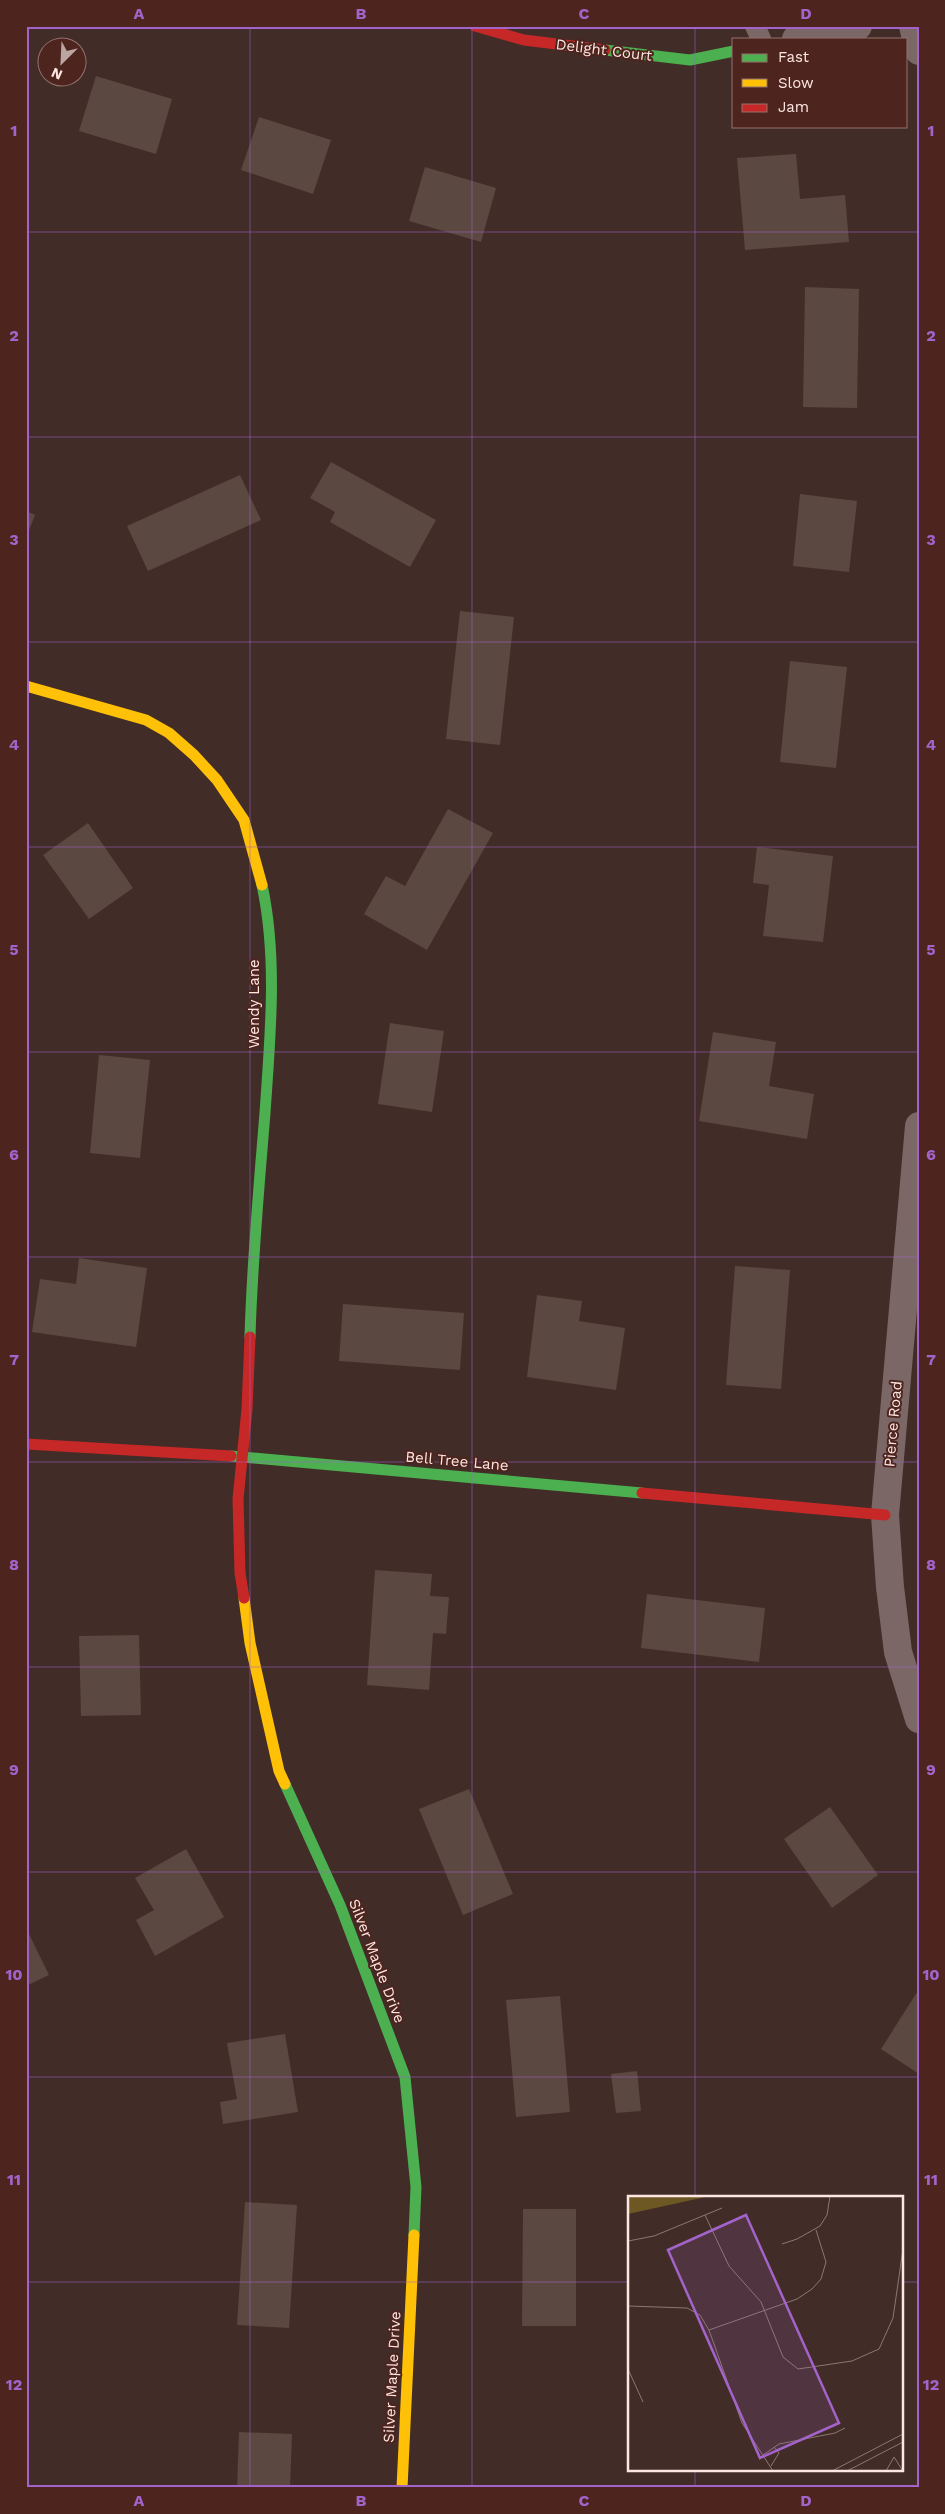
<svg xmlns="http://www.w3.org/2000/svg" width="945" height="2514" viewBox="0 0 945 2514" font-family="'Work Sans',sans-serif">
<rect width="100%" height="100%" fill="#422c28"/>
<path fill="#5b4840" d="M 96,76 L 172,99 L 156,154 L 79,131 Z
M 259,117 L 331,140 L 313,194 L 241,170 Z
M 796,154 L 800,199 L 845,195 L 849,242 L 745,250 L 737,158 Z
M 425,167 L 496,188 L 481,242 L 409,221 Z
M 805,287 L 859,289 L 857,408 L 803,407 Z
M 331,462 L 436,520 L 410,567 L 330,522 L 335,512 L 310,498 Z
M 240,475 L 261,520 L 148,571 L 127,526 Z
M 800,494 L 857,501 L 849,572 L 793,566 Z
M 26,511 L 35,515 L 26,538 Z
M 460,611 L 514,617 L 500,745 L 446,739 Z
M 790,661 L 847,667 L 836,768 L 780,762 Z
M 448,809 L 493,833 L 427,950 L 364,914 L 386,876 L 405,886 Z
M 88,823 L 133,888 L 89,919 L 43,855 Z
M 757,847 L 833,856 L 823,942 L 763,936 L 769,885 L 753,883 Z
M 390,1023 L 444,1031 L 432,1112 L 378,1104 Z
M 713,1032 L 776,1042 L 769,1086 L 814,1094 L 807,1139 L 699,1121 Z
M 99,1055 L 150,1060 L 140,1158 L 90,1153 Z
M 79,1258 L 147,1268 L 136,1347 L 32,1332 L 40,1279 L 76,1284 Z
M 735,1266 L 790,1270 L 781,1389 L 726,1385 Z
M 537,1295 L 582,1301 L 579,1321 L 625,1328 L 616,1390 L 527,1377 Z
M 343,1304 L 464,1313 L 460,1370 L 339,1361 Z
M 375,1570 L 432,1574 L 430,1596 L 449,1597 L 446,1634 L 433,1633 L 429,1690 L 367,1685 Z
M 647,1594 L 765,1608 L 759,1662 L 641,1648 Z
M 139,1635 L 141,1715 L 81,1716 L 79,1636 Z
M 469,1789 L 513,1894 L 463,1915 L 419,1809 Z
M 830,1807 L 878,1875 L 832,1908 L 784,1839 Z
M 186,1849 L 224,1917 L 155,1956 L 136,1920 L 154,1910 L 135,1878 Z
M 29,1934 L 49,1975 L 26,1986 L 26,1935 Z
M 919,1989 L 919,2074 L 881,2049 Z
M 560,1996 L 570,2112 L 516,2117 L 506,2000 Z
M 285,2034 L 298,2112 L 223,2124 L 220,2102 L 237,2099 L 227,2043 Z
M 637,2071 L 641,2111 L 616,2113 L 611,2074 Z
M 245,2202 L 297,2205 L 289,2328 L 237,2325 Z
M 523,2209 L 576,2209 L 576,2326 L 522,2326 Z
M 239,2432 L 292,2434 L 290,2488 L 237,2488 Z"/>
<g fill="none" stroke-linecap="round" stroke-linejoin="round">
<path stroke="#7b6866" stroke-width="20" d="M 755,26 L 761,39"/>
<path stroke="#7b6866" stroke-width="28" d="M 913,26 L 919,51
M 796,39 L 858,26
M 919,1126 L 885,1515 L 890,1587 L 898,1652 L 919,1719"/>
<path stroke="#4caf50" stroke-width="11" d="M 605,50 L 690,60 L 734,51
M 250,1337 C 252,1262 259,1187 265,1113 C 270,1038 278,959 262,885
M 231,1456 L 642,1493
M 285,1784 L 340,1905 L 405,2077 L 416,2187 L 414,2235"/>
<path stroke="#ffc107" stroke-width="11" d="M 26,686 L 146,720 L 169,733 L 194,755 L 217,780 L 244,820 L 262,885
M 244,1598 L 250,1643 L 279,1771 L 285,1784
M 402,2488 L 414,2235"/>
<path stroke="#c62828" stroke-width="11" d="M 475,26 L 524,40 L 605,50
M 26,1444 L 231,1456
M 642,1493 L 885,1515
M 244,1598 L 240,1573 L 238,1499 L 247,1409 L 250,1337"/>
</g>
<path fill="none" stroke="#a264ca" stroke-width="1" stroke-opacity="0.55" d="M 250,26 L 250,2488M 472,26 L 472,2488M 695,26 L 695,2198M 26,232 L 919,232M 26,437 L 919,437M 26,642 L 919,642M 26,847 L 919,847M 26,1052 L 919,1052M 26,1257 L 919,1257M 26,1462 L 919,1462M 26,1667 L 919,1667M 26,1872 L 919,1872M 26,2077 L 919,2077M 26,2282 L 629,2282M 901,2282 L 919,2282M 695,2470 L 695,2488"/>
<g text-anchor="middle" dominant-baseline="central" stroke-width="4" stroke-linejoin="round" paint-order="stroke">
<g font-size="15" fill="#fee7e3" stroke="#4d241e">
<text transform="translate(604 50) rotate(7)">Delight Court</text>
<text transform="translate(254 1004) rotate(-90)">Wendy Lane</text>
<text transform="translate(893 1424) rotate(-85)">Pierce Road</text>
<text transform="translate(457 1461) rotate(5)">Bell Tree Lane</text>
<text transform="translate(377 1961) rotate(69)">Silver Maple Drive</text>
<text transform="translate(392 2377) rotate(-87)">Silver Maple Drive</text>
</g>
</g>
<g transform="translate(628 2196)">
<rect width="275" height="275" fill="#422c28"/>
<path d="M 0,0 L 82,0 L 0,18 Z" fill="#6d5823"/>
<path fill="none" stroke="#8d7773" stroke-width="1" d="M 77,19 L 101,70 L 133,106 L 155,161 L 170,173 L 224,165 L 251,153 L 265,122 L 275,53M 0,45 L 26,40 L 94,12M 154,48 L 169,43 L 192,30 L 199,19 L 202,0M 0,110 L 59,112 L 72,119 L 81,134 L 114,227 L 145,275M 81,134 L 169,103 L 184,93 L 193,83 L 198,66 L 188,34M 0,173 L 15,206M 135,259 L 151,248 L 207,237 L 217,232M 143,270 L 151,257 L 146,251M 204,275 L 275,238M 219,275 L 275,246M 258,275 L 266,261 L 275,275"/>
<path fill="#a264ca" fill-opacity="0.15" stroke="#a264ca" stroke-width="2.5" d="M 118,19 L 211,227 L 132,262 L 40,54 Z"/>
<rect width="275" height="275" fill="none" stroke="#fee7e3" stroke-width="2.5"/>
</g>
<rect width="945" height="2514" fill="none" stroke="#4d241e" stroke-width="55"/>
<rect x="732" y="38" width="175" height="90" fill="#4d241e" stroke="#94726d"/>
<rect x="742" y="54" width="25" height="8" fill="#4caf50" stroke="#94726d"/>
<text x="778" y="62" font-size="15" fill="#fee7e3">Fast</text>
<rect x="742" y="79" width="25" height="8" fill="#ffc107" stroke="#94726d"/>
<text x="778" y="88" font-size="15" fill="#fee7e3">Slow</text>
<rect x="742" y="104" width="25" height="8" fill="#c62828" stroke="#94726d"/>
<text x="778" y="112" font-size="15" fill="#fee7e3">Jam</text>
<g transform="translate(62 62) rotate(204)"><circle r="24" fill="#4d241e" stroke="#94726d"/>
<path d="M0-4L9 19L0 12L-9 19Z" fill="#bca6a2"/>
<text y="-8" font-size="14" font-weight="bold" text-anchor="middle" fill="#fee7e3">N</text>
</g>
<rect x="28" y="28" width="890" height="2458" fill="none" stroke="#a264ca" stroke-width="2"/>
<g font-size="16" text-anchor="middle" font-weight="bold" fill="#a264ca">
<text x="139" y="19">A</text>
<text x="361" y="19">B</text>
<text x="584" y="19">C</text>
<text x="806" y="19">D</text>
<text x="14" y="136">1</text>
<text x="931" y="136">1</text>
<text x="14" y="341">2</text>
<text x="931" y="341">2</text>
<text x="14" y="545">3</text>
<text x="931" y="545">3</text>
<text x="14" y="750">4</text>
<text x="931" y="750">4</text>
<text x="14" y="955">5</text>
<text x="931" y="955">5</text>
<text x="14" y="1160">6</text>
<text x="931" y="1160">6</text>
<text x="14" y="1365">7</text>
<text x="931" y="1365">7</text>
<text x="14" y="1570">8</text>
<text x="931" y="1570">8</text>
<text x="14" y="1775">9</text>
<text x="931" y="1775">9</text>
<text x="14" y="1980">10</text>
<text x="931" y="1980">10</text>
<text x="14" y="2185">11</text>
<text x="931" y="2185">11</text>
<text x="14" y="2390">12</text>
<text x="931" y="2390">12</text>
<text x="139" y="2506">A</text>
<text x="361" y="2506">B</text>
<text x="584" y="2506">C</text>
<text x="806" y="2506">D</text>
</g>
</svg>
